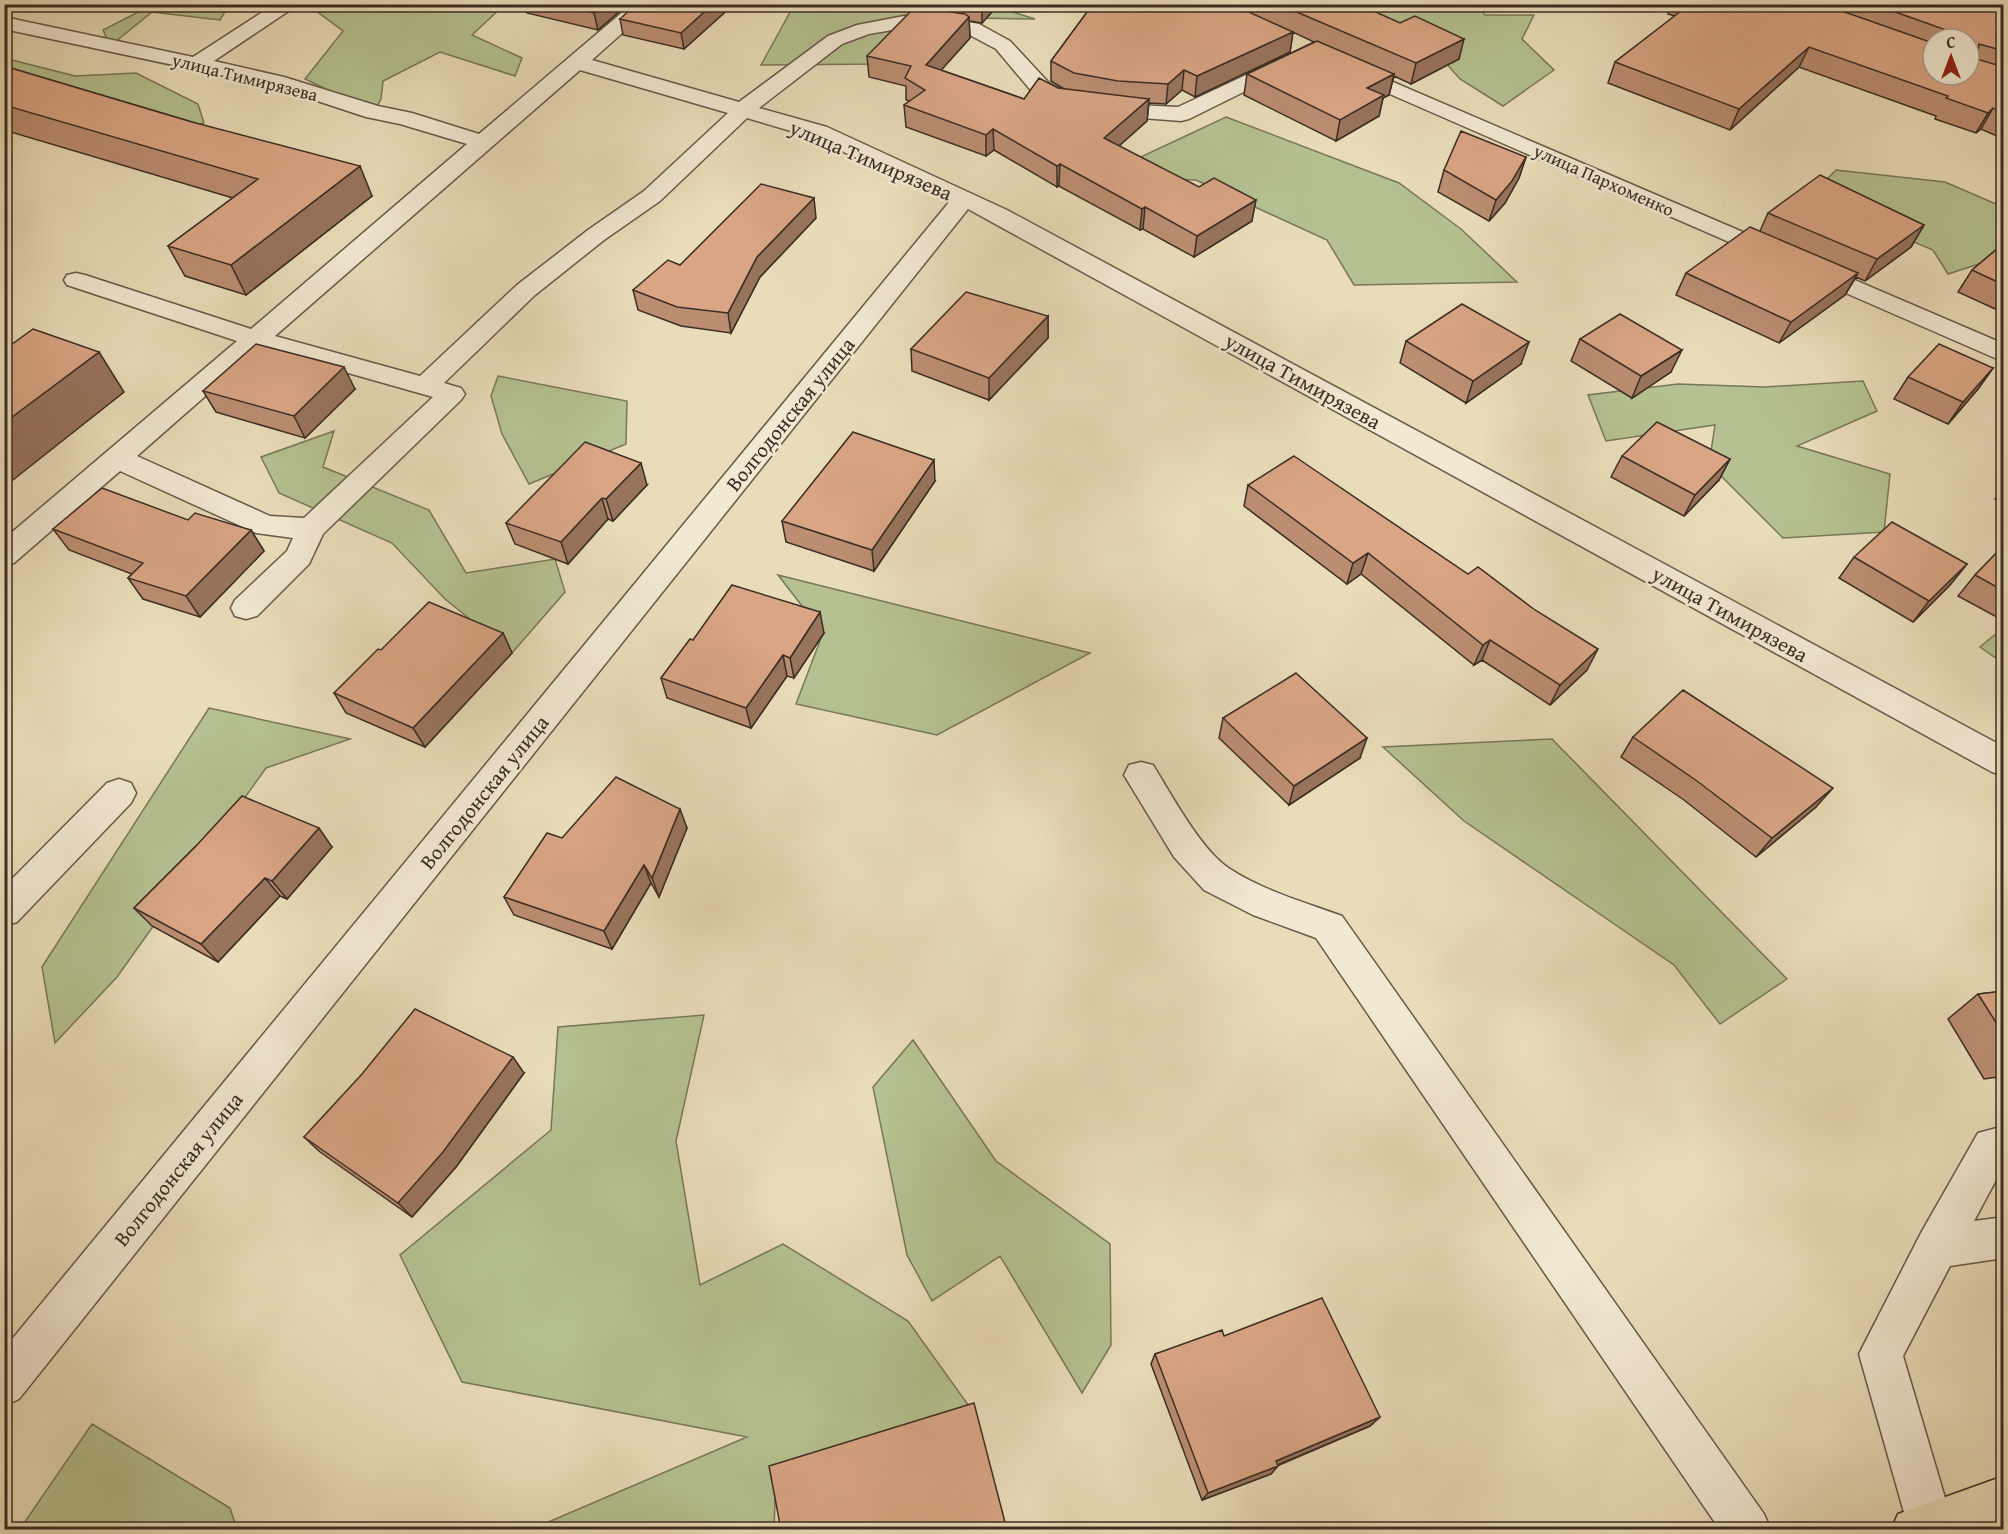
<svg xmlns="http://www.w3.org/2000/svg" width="2008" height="1534" viewBox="0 0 2008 1534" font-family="'Gentium Book Plus',serif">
<rect width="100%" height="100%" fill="#e9ddb9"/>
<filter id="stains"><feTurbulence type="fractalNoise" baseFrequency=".00333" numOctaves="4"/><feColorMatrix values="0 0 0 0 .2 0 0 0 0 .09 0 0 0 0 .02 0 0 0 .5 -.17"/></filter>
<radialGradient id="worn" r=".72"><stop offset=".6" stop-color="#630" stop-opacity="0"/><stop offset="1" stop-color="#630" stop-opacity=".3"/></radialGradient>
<path fill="#b5c190" stroke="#78775a" stroke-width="1.5" d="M 369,4 L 504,5 L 472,35 L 522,58 L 515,76 L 440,52 L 383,81 L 381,99 L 374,112 L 305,79 L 343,31 L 319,13 L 345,6 Z
M 140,5 L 229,5 L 220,20 L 152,12 L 110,46 L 103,30 L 148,7 Z
M 794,5 L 991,5 L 1035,19 L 910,17 L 881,64 L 761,65 Z
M 1326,5 L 1477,5 L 1485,15 L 1534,15 L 1522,39 L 1554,70 L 1503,106 L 1460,79 L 1413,26 L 1313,26 Z
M 4,58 L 75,76 L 136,73 L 198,104 L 204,123 L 155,135 L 5,91 Z
M 1226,117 L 1399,183 L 1461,229 L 1517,282 L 1354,285 L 1327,240 L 1196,180 L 1096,178 Z
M 1836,170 L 1945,182 L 2003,207 L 2003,261 L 1997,258 L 1948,274 L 1933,250 L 1809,197 Z
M 498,376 L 627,401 L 626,444 L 529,484 L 502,434 L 491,396 Z
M 1863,381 L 1877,411 L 1797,446 L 1890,474 L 1884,532 L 1783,538 L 1709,464 L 1715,425 L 1606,441 L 1588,395 L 1678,384 L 1765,387 Z
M 334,431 L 323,467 L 429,510 L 466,573 L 555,559 L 565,592 L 512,653 L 445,599 L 392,543 L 279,493 L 261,457 Z
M 778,575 L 1090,653 L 937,735 L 796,704 L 823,633 Z
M 2003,628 L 2003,663 L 1980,647 Z
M 209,708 L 350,739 L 266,768 L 117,977 L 55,1043 L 42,967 Z
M 1552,739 L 1787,979 L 1720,1024 L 1674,965 L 1464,821 L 1383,747 Z
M 704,1015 L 676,1141 L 700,1285 L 783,1244 L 908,1321 L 974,1413 L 776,1474 L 774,1529 L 532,1529 L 747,1437 L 462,1382 L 400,1255 L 551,1130 L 558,1027 Z
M 913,1040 L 996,1161 L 1110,1244 L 1111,1345 L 1082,1393 L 1000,1256 L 932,1301 L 907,1255 L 873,1087 Z
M 92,1424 L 230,1508 L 237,1529 L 20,1529 Z"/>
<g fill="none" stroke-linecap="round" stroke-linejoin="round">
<g stroke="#675949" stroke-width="3">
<path id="minor" d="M 275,4 L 299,4 L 214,61 L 284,77 L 378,106 L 412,113 L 479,134 L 632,4 L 655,4 L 592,60 L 739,102 L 828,36 L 857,25 L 904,16 L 938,16 L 979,24 L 1010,41 L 1049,83 L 1072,96 L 1116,104 L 1178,107 L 1278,60 L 1285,58 L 1292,60 L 1295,64 L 1292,68 L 1189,119 L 1181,121 L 1116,116 L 1058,107 L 1033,93 L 996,49 L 966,33 L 938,28 L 904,28 L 869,34 L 842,44 L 759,108 L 827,127 L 1007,210 L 2004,747 L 2004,776 L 1992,772 L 968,209 L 19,1399 L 4,1406 L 4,1349 L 950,201 L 811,137 L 747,118 L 660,201 L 604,240 L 535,295 L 444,383 L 461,388 L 465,394 L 461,400 L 323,534 L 309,564 L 257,616 L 246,619 L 235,616 L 231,608 L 235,600 L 287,551 L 293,538 L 256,533 L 120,471 L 14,563 L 4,566 L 4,539 L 237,341 L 67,285 L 64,280 L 67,275 L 76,273 L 85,275 L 251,329 L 467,144 L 400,124 L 366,117 L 272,86 L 4,29 L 4,17 L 193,57 ZM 580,70 L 728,113 L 644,191 L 588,230 L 517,285 L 420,376 L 275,336 ZM 260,348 L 433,397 L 304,518 L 270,516 L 137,456 Z
M 1351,64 L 2004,344 L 2004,362 L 1344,74 L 1341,70 L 1344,66 Z
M 1141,762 L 1153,765 C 1171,794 1202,852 1230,869 C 1264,891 1304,902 1342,916 L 1764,1514 L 1771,1530 L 1720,1530 L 1316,938 L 1253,915 L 1204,890 L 1174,857 L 1124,775 L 1129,765 Z
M 119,779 L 131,783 L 136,793 L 131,803 L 17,922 L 4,926 L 4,887 L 107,783 Z
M 2004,1126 L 2004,1165 L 1974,1221 L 2004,1217 L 2004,1258 L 1950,1266 L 1903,1356 L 1953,1525 L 1951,1530 L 1909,1530 L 1859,1354 L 1921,1233 L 1978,1133 Z"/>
</g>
<g stroke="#3c2d24" stroke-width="3">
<path id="major" d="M 2004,1476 L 2004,1522 L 1982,1530 L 1891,1530 L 1898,1514 Z"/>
</g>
<use href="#minor" fill="#f1e9d2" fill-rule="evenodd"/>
<use href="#major" fill="#e9ddb9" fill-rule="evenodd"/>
</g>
<path fill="#bb8e72" stroke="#3c2d24" stroke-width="1.5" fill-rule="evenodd" d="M 525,4 L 628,4 L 598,30 L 527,13 Z
M 734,4 L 684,49 L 623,35 L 620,19 Z
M 935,4 L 999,4 L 982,23 L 969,21 L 970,38 L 941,70 L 1024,99 L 1058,88 L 1064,89 L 1051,81 L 1051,61 L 1093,4 L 1358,4 L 1459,59 L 1411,84 L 1394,76 L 1389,95 L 1383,98 L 1379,116 L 1336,141 L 1244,95 L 1247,74 L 1314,42 L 1293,32 L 1290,52 L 1195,97 L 1182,90 L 1166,104 L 1149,103 L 1147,121 L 1119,146 L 1252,221 L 1194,257 L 1143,229 L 1140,230 L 1059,186 L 1057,187 L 994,150 L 986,156 L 906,127 L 904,105 L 910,101 L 906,100 L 906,86 L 869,77 L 867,56 L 936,10 Z
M 1672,4 L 2004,5 L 2004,139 L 1981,129 L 1976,133 L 1935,119 L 1936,116 L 1799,67 L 1730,130 L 1608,83 L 1615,62 L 1675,16 L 1668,14 ZM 1933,39 L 1969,39 L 1933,75 Z
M 4,66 L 192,122 L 372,196 L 246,295 L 185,276 L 168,246 L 233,198 L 4,130 Z
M 1526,157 L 1519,178 L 1505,203 L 1489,221 L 1438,192 L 1444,170 Z
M 1768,213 L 1924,225 L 1911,247 L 1865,281 L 1856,277 L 1845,295 L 1779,343 L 1676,295 L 1686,273 L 1760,231 Z
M 816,218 L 760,277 L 731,333 L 681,326 L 638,310 L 633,290 L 680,265 Z
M 2004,243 L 2004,313 L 1958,292 L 1972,270 Z
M 1048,316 L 1048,338 L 989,400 L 912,371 L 911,349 Z
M 1580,339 L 1671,372 L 1632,398 L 1571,361 Z
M 1406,341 L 1521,364 L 1466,403 L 1400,363 Z
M 1993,368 L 1978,389 L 1948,424 L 1894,399 L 1908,377 Z
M 355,389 L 305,438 L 216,412 L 203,391 Z
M 1622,456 L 1730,459 L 1719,480 L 1684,516 L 1611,477 Z
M 935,481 L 874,571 L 786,542 L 782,521 Z
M 647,485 L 613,521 L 608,519 L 568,564 L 515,544 L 506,523 Z
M 1248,485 L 1587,670 L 1550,705 L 1482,660 L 1474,665 L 1361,574 L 1347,584 L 1244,506 Z
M 2004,488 L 2004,503 L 1995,499 Z
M 188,520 L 251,530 L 264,551 L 200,617 L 143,599 L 128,578 L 132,574 L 69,550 L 53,529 Z
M 2004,545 L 2004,621 L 1958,596 L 1975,575 Z
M 1854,557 L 1967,564 L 1950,585 L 1913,622 L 1839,578 Z
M 503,633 L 512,653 L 425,747 L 346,713 L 334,693 Z
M 824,633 L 794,678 L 787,676 L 751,728 L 667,698 L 661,678 L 693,640 Z
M 1223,718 L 1360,758 L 1289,805 L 1219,738 Z
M 1633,737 L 1816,807 L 1756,857 L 1684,800 L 1621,757 Z
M 687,828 L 659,897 L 651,883 L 612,949 L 514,915 L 504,897 L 562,838 Z
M 196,846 L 332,847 L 287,899 L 280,896 L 218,962 L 152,926 L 134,908 Z
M 2004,991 L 2004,1076 L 1984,1079 L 1948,1019 L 1978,994 Z
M 524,1073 L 456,1167 L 412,1217 L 320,1152 L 304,1137 Z
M 1224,1336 L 1380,1417 L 1370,1426 L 1277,1466 L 1271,1474 L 1202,1500 L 1151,1364 L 1155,1354 Z"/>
<path fill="#98745d" stroke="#3c2d24" stroke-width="1.5" d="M 605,4 L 628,4 L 598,30 L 594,13 Z
M 713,4 L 734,4 L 684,49 L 681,33 Z
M 982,4 L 999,4 L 982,23 Z
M 969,17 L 970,38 L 927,86 L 926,65 Z
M 1293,32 L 1290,52 L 1195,97 L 1197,76 Z
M 1464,39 L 1459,59 L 1411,84 L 1416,63 Z
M 1809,47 L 1799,67 L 1730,130 L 1739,109 Z
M 1978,53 L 1969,69 L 1972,55 Z
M 1184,70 L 1182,90 L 1166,104 L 1168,84 Z
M 1394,74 L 1389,95 L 1383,98 L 1379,116 L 1336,141 L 1340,120 L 1367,88 Z
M 1149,99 L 1147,121 L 1103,160 L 1104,138 Z
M 1993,108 L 1981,129 L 1976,133 L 1988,113 Z
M 993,129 L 994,150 L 986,156 L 986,135 Z
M 1526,157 L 1519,178 L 1505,203 L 1489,221 L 1496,200 Z
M 1060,164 L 1059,186 L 1057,187 L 1057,166 Z
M 360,166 L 372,196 L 246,295 L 231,265 Z
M 814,198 L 816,218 L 760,277 L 731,333 L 728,313 L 757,257 Z
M 1256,200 L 1252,221 L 1194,257 L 1197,236 Z
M 1145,207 L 1143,229 L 1140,230 L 1142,209 Z
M 1924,225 L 1911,247 L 1865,281 L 1877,259 Z
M 1858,273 L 1845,295 L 1779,343 L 1791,322 Z
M 1048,316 L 1048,338 L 989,400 L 989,378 Z
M 1529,342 L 1521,364 L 1466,403 L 1473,381 Z
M 1682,350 L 1671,372 L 1632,398 L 1641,376 Z
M 99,352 L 124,392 L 4,487 L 4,423 Z
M 344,367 L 355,389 L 305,438 L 294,416 Z
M 1993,368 L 1978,389 L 1948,424 L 1963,402 Z
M 1730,459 L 1719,480 L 1684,516 L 1695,495 Z
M 934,460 L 935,481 L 874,571 L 872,550 Z
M 641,463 L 647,485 L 613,521 L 606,499 Z
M 602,498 L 608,519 L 568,564 L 561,542 Z
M 251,530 L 264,551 L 200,617 L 186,596 Z
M 1368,553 L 1361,574 L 1347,584 L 1353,563 Z
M 1967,564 L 1950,585 L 1913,622 L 1929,601 Z
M 820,612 L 824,633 L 794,678 L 790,658 Z
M 503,633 L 512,653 L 425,747 L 413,728 Z
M 1490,640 L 1482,660 L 1474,665 L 1483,645 Z
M 1598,649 L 1587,670 L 1550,705 L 1560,685 Z
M 783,655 L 787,676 L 751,728 L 746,708 Z
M 1367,738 L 1360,758 L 1289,805 L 1294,786 Z
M 1833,788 L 1816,807 L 1756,857 L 1772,838 Z
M 680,809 L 687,828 L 659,897 L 652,878 Z
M 319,828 L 332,847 L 287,899 L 272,881 Z
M 644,865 L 651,883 L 612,949 L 604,931 Z
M 265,878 L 280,896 L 218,962 L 201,944 Z
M 513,1057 L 524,1073 L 456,1167 L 412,1217 L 398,1203 Z
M 1380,1417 L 1370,1426 L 1268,1469 L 1276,1461 Z
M 1278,1466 L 1271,1474 L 1202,1500 L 1208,1493 Z"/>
<path fill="#d9a585" stroke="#3c2d24" stroke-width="1.5" d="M 556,4 L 605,4 L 594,13 Z
M 636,4 L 713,4 L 681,33 L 620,19 Z
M 1093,4 L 1231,4 L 1293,32 L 1197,76 L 1184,70 L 1168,84 L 1118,81 L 1074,73 L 1051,61 Z
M 1278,4 L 1358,4 L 1400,23 L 1415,16 L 1464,39 L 1416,63 Z
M 1690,4 L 1822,4 L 1933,43 L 1933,75 L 1969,75 L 1969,39 L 1946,39 L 1946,30 L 1873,4 L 2004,5 L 2004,51 L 1979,44 L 1978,53 L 1972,55 L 1973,58 L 2004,67 L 2004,112 L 1993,108 L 1988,113 L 1946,98 L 1948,96 L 1809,47 L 1739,109 L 1615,62 Z
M 912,10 L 937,10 L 965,14 L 969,17 L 926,65 L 1024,99 L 1039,78 L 1058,88 L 1149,99 L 1104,138 L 1199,187 L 1214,178 L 1256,200 L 1197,236 L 1145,207 L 1142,209 L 1060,164 L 1057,166 L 993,129 L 986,135 L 904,105 L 925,90 L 905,78 L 911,66 L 867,56 Z
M 1317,41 L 1394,74 L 1367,88 L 1384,95 L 1340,120 L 1247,74 Z
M 4,66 L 192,122 L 360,166 L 231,265 L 168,246 L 258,179 L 4,105 Z
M 1461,131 L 1526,157 L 1512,181 L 1496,200 L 1444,170 Z
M 1820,175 L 1924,225 L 1877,259 L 1768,213 Z
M 761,184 L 814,198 L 757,257 L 728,313 L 677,307 L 633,290 L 668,260 L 680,265 Z
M 1750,227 L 1858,273 L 1791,322 L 1686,273 Z
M 2004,243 L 2004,285 L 1972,270 Z
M 966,292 L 1048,316 L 989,378 L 911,349 Z
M 1462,304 L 1529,342 L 1473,381 L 1406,341 Z
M 1620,314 L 1682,350 L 1641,376 L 1580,339 Z
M 33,329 L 99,352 L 4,423 L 4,350 Z
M 256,344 L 344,367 L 294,416 L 203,391 Z
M 1939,344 L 1993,368 L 1963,402 L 1908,377 Z
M 1657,422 L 1730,459 L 1695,495 L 1622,456 Z
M 853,432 L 934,460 L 872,550 L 782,521 Z
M 585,442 L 641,463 L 606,499 L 602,498 L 561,542 L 506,523 Z
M 1294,456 L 1468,574 L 1478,567 L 1535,610 L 1598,649 L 1560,685 L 1490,640 L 1483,645 L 1368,553 L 1353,563 L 1248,485 Z
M 102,488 L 188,520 L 195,513 L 251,530 L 186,596 L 128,578 L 143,563 L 53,529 Z
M 1892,522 L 1967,564 L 1929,601 L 1854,557 Z
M 2004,545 L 2004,591 L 1975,575 Z
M 732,585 L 820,612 L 790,658 L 783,655 L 746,708 L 661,678 L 690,639 L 693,640 Z
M 429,602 L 503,633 L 413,728 L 334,693 L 378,649 L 381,650 Z
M 1296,673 L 1367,738 L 1294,786 L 1223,718 Z
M 1683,690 L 1833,788 L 1772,838 L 1697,781 L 1633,737 Z
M 616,777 L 680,809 L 652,878 L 644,865 L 604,931 L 504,897 L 547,833 L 562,838 Z
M 242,796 L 319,828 L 272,881 L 265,878 L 201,944 L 134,908 L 196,846 Z
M 2004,991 L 2004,1035 L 1978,994 Z
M 415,1009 L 513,1057 L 443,1152 L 398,1203 L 304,1137 L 362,1074 Z
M 1322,1298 L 1380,1417 L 1276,1461 L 1278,1466 L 1208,1493 L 1155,1354 L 1222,1330 L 1224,1336 Z
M 974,1403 L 1007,1530 L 781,1530 L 769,1466 Z"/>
<g text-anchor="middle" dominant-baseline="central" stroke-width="5" stroke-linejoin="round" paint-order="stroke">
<g font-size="18" fill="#3c2d24" stroke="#f1e9d2">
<text transform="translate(245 77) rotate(14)">улица Тимирязева</text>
<text transform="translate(1604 180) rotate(24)">улица Пархоменко</text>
</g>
<g font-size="21" fill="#3c2d24" stroke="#f1e9d2">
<text transform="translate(871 160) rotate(23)">улица Тимирязева</text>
<text transform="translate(1303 381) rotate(29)">улица Тимирязева</text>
<text transform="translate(790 414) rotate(-51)">Волгодонская улица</text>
<text transform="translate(1730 614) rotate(29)">улица Тимирязева</text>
<text transform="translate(484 792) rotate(-51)">Волгодонская улица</text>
<text transform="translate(178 1169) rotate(-51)">Волгодонская улица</text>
</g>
</g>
<rect width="2008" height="1534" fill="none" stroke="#e9ddb9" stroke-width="24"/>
<rect x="6" y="6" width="1996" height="1522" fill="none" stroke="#3c2d24" stroke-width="3"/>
<rect x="12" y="12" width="1984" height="1510" fill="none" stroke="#3c2d24" stroke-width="1.5"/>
<g transform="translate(1951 57)"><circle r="28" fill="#f1e9d2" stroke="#a99e8c" stroke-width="1.5"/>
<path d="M0-4.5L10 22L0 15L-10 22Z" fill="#8f2418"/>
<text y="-9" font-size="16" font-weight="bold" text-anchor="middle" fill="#3c2d24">С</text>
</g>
<rect width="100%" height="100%" filter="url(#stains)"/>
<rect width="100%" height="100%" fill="url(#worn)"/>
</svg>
